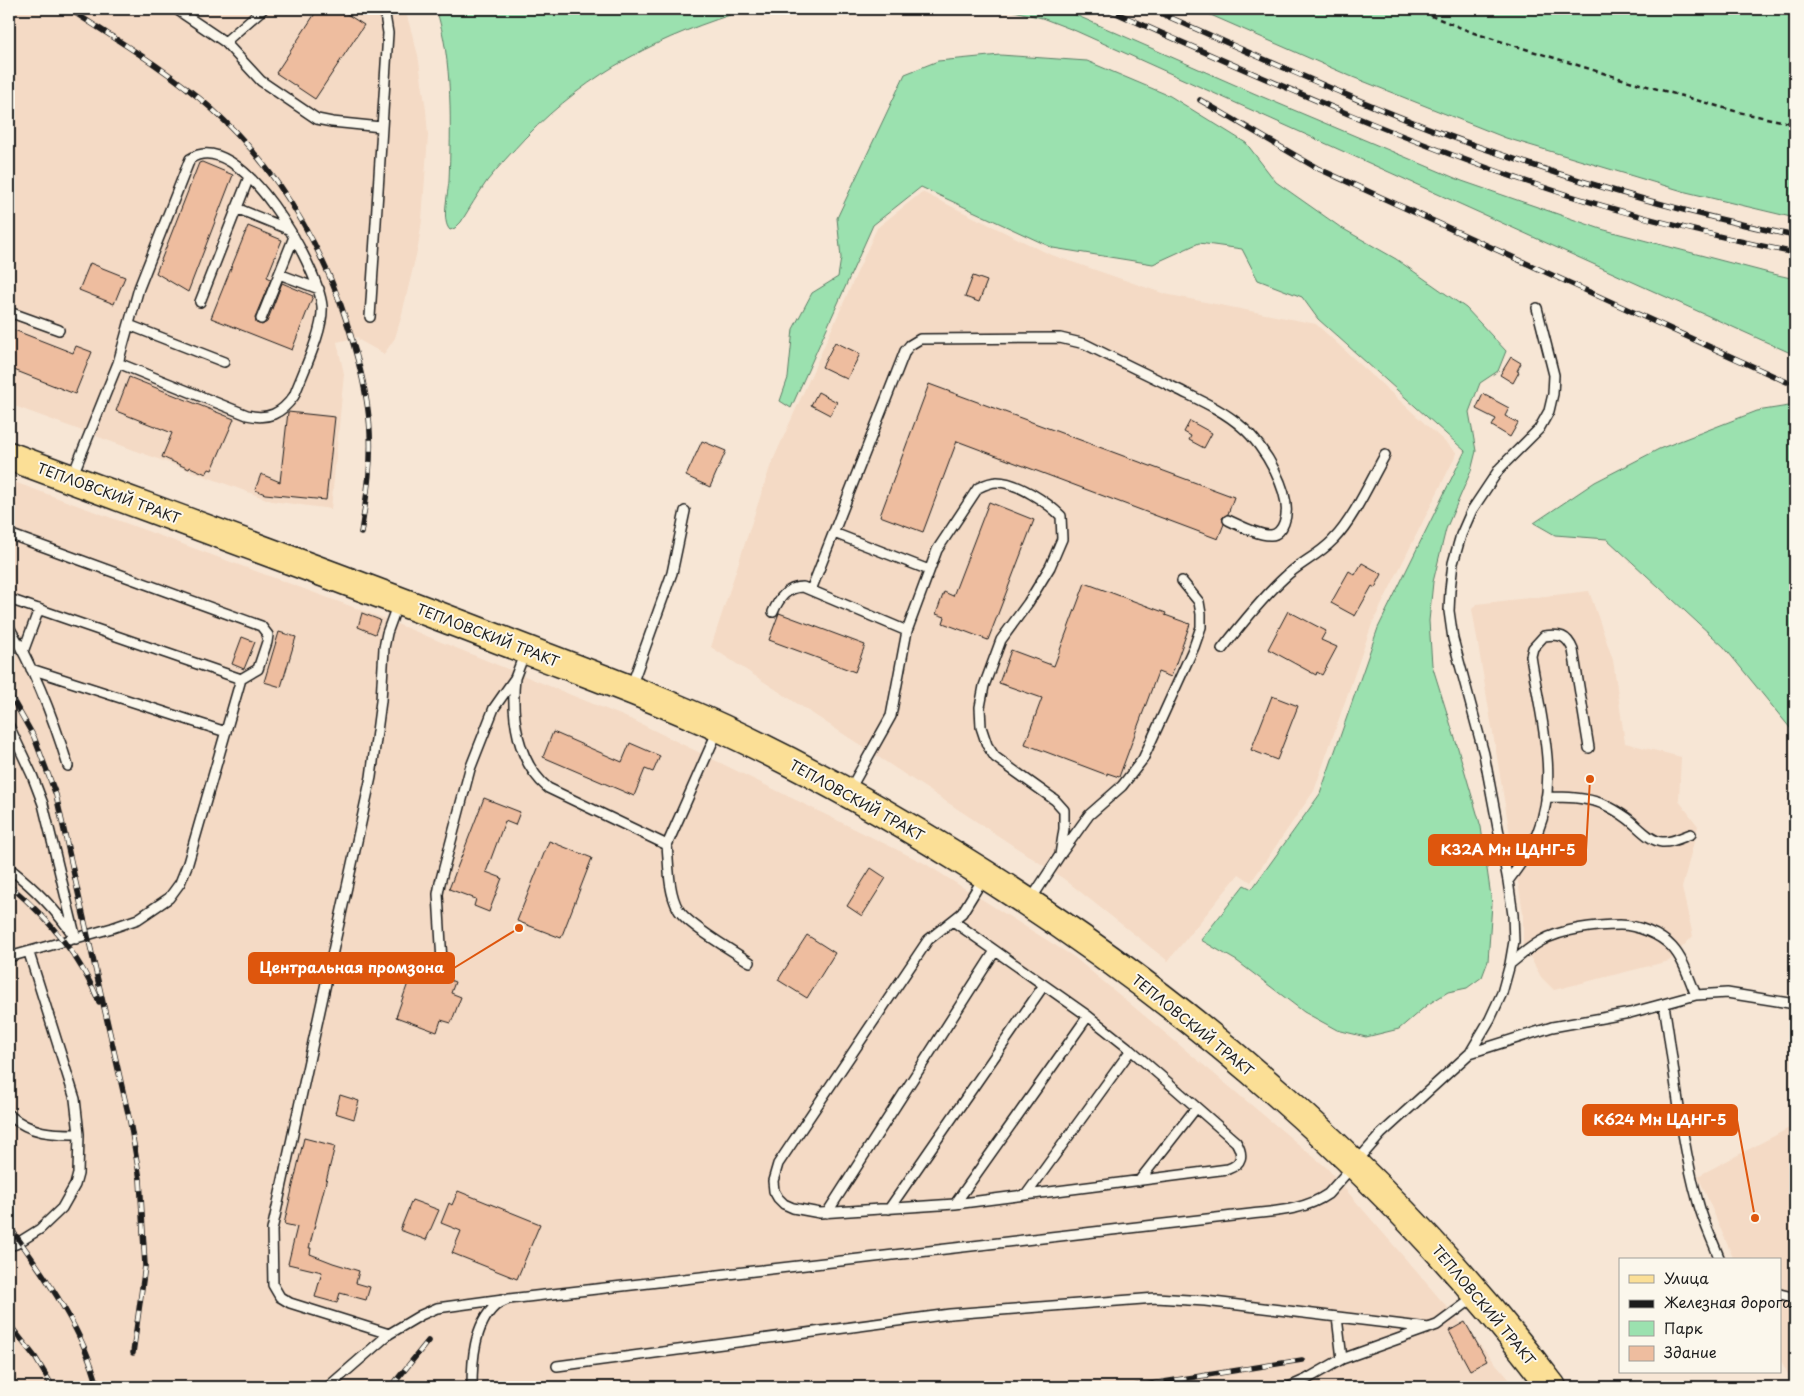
<svg xmlns="http://www.w3.org/2000/svg" width="1804" height="1396" viewBox="0 0 1804 1396" font-family="'Playpen Sans',sans-serif">
<rect width="100%" height="100%" fill="#f7e6d5"/>
<filter id="ink" filterUnits="userSpaceOnUse"><feTurbulence type="fractalNoise" baseFrequency=".02" numOctaves="2"/><feDisplacementMap in="SourceGraphic" scale="10" xChannelSelector="R" yChannelSelector="G"/><feConvolveMatrix kernelMatrix="1 2 1 2 8 2 1 2 1" color-interpolation-filters="sRGB"/></filter>
<g filter="url(#ink)">
<path fill="#f4dac5" d="M 9,9 L 405,9 L 418,55 L 426,110 L 428,136 L 422,220 L 418,247 L 401,318 L 395,338 L 384,354 L 359,340 L 358,337 L 337,342 L 344,374 L 331,509 L 272,501 L 9,404 Z
M 922,192 L 1049,254 L 1165,294 L 1316,324 L 1457,453 L 1372,624 L 1314,791 L 1251,882 L 1239,874 L 1168,961 L 1064,879 L 711,647 L 770,467 L 877,228 Z
M 9,480 L 380,617 L 635,721 L 924,863 L 1074,957 L 1327,1168 L 1516,1387 L 9,1387 Z
M 1589,591 L 1613,660 L 1625,743 L 1681,757 L 1679,801 L 1698,826 L 1682,888 L 1693,936 L 1669,961 L 1554,990 L 1541,977 L 1523,944 L 1523,912 L 1472,609 L 1477,604 Z
M 1795,1125 L 1795,1387 L 1780,1359 L 1780,1260 L 1734,1260 L 1698,1176 Z"/>
<path fill="#9be1af" stroke="#5c7e66" d="M 436,9 L 749,9 C 660,36 591,70 525,138 C 512,152 499,166 487,181 C 478,194 469,209 461,222 L 455,228 L 450,230 C 441,221 448,194 449,181 C 451,129 453,59 436,9 Z
M 1006,9 L 1062,9 L 1258,95 L 1462,181 L 1601,229 L 1769,273 L 1795,279 L 1795,355 L 1076,31 L 1042,18 Z
M 1197,9 L 1795,9 L 1795,218 L 1686,192 L 1506,138 L 1350,76 Z
M 1000,55 L 1087,61 L 1170,96 L 1246,143 L 1276,182 L 1340,227 L 1396,259 L 1466,308 L 1506,351 L 1498,371 L 1480,383 L 1469,412 L 1476,451 L 1471,471 L 1446,529 L 1433,582 L 1429,621 L 1432,665 L 1457,745 L 1481,827 L 1492,904 L 1488,961 L 1482,977 L 1467,988 L 1448,992 L 1427,1005 L 1399,1029 L 1366,1037 L 1337,1030 L 1304,1012 L 1237,961 L 1201,940 L 1244,885 L 1252,889 L 1320,794 L 1378,628 L 1465,451 L 1318,319 L 1302,297 L 1258,280 L 1242,249 L 1199,243 L 1153,264 L 1053,248 L 921,187 L 873,225 L 791,408 L 780,401 L 788,378 L 793,329 L 812,293 L 838,277 L 841,258 L 837,218 L 905,74 L 938,61 Z
M 1795,405 L 1795,734 L 1724,647 L 1607,539 L 1555,535 L 1534,523 L 1595,482 L 1659,449 L 1757,411 Z"/>
<path fill="#eebd9f" stroke="#1c1c1c" d="M 318,9 L 339,9 L 364,25 L 315,99 L 276,73 Z
M 202,162 L 233,175 L 188,292 L 156,273 L 199,163 Z
M 248,226 L 282,240 L 267,277 L 271,279 L 255,317 L 256,323 L 262,325 L 267,322 L 282,283 L 313,296 L 292,350 L 211,318 Z
M 90,263 L 125,277 L 114,304 L 79,290 Z
M 973,276 L 987,281 L 979,302 L 965,297 Z
M 9,328 L 73,353 L 76,346 L 92,352 L 75,394 L 9,368 Z
M 835,342 L 860,354 L 847,379 L 822,367 Z
M 1511,357 L 1521,363 L 1517,371 L 1519,372 L 1513,383 L 1500,375 Z
M 129,377 L 234,419 L 212,470 L 209,469 L 206,474 L 190,467 L 189,469 L 162,457 L 172,433 L 116,411 Z
M 929,384 L 1234,497 L 1228,514 L 1222,518 L 1224,524 L 1218,539 L 957,441 L 923,532 L 880,516 Z
M 818,392 L 837,402 L 830,415 L 811,405 Z
M 1483,394 L 1509,408 L 1505,416 L 1518,423 L 1510,437 L 1492,426 L 1496,419 L 1476,409 Z
M 288,412 L 335,417 L 326,500 L 265,494 L 255,490 L 261,474 L 280,482 Z
M 1190,421 L 1212,433 L 1204,448 L 1189,440 L 1191,436 L 1184,432 Z
M 702,441 L 726,451 L 710,487 L 686,476 Z
M 989,502 L 1034,520 L 988,640 L 943,623 L 945,617 L 936,614 L 944,592 L 953,596 Z
M 1362,563 L 1382,574 L 1375,588 L 1372,586 L 1355,616 L 1331,603 L 1349,571 L 1355,575 Z
M 1085,583 L 1166,613 L 1165,615 L 1190,624 L 1171,677 L 1158,672 L 1119,777 L 1107,773 L 1107,775 L 1025,744 L 1042,698 L 999,683 L 1011,650 L 1054,666 Z
M 1288,611 L 1326,631 L 1321,640 L 1337,647 L 1322,675 L 1317,672 L 1316,675 L 1268,649 Z
M 362,613 L 380,620 L 375,634 L 358,627 Z
M 779,613 L 865,645 L 855,672 L 769,640 Z
M 279,632 L 296,637 L 281,687 L 264,682 Z
M 242,637 L 255,642 L 244,669 L 232,664 Z
M 1272,696 L 1298,706 L 1277,760 L 1251,750 Z
M 553,732 L 622,762 L 630,743 L 660,756 L 653,772 L 645,769 L 634,796 L 543,757 Z
M 484,798 L 520,812 L 515,825 L 505,821 L 486,872 L 502,878 L 489,912 L 474,906 L 476,899 L 449,889 Z
M 549,841 L 592,858 L 561,938 L 517,921 Z
M 871,868 L 886,878 L 862,916 L 847,906 Z
M 807,935 L 835,953 L 807,998 L 778,980 Z
M 414,966 L 455,982 L 451,993 L 461,997 L 451,1023 L 441,1020 L 437,1032 L 396,1017 Z
M 340,1095 L 359,1101 L 354,1119 L 335,1113 Z
M 304,1138 L 335,1146 L 309,1248 L 311,1248 L 310,1254 L 333,1263 L 359,1271 L 356,1283 L 370,1287 L 366,1300 L 340,1293 L 337,1303 L 315,1297 L 322,1272 L 288,1264 L 297,1227 L 284,1224 Z
M 458,1191 L 540,1224 L 517,1279 L 452,1253 L 461,1231 L 441,1223 L 449,1203 L 452,1205 Z
M 412,1200 L 439,1210 L 426,1240 L 400,1230 Z
M 1465,1322 L 1487,1361 L 1470,1370 L 1449,1331 Z"/>
<g fill="none" stroke-linecap="round" stroke-linejoin="round">
<g stroke="#1c1c1c" stroke-width="12">
<path id="lane" d="M 176,9 L 225,42 L 261,81 L 317,119 L 332,122 L 381,127
M 225,42 L 263,9
M 236,208 L 288,229
M 279,274 L 319,289
M 200,302 L 249,177
M 9,312 L 59,330
M 370,317 L 388,33 L 385,15 L 381,9
M 261,319 L 294,237
M 129,325 L 224,362
M 72,477 L 118,363 L 139,288 L 190,159 C 239,125 318,266 322,306 C 324,330 303,372 294,396 C 281,414 268,420 247,415 L 118,363
M 834,533 L 929,570
M 9,534 L 261,626 L 268,635 L 267,642 L 258,669 L 241,679
M 811,590 L 905,351 L 910,345 L 920,339 L 1060,338 L 1085,344 C 1115,359 1146,374 1177,389 C 1199,400 1223,410 1242,427 C 1263,444 1295,496 1284,523 C 1282,529 1277,535 1271,535 C 1259,536 1239,525 1228,520
M 9,599 L 241,679 L 188,863 L 180,883 L 169,898 L 138,919 L 112,928 L 9,957
M 398,603 L 387,633 L 384,648 L 381,701 L 371,777 L 272,1230 L 273,1285 L 280,1297 L 290,1303 L 389,1334 L 421,1315 L 437,1308 L 503,1299
M 773,612 C 779,599 786,587 803,587 L 907,631
M 9,627 C 35,670 53,717 68,766
M 1222,649 C 1240,626 1263,597 1285,577 C 1300,563 1319,555 1333,540 C 1353,520 1371,480 1385,455
M 23,652 L 39,609
M 31,669 L 226,732
M 515,678 C 511,716 517,762 548,788 L 667,845 L 718,730
M 631,687 L 672,573 L 685,511
M 9,726 L 32,775 L 43,804 L 76,939
M 849,791 L 891,716 L 907,631 L 937,550 L 978,488 C 984,485 990,482 997,482 C 1017,482 1047,502 1061,516 L 1062,539 L 1050,567 L 1028,603 L 1001,640 L 984,686 L 980,707 L 981,727 L 987,745 L 995,757 L 1055,800 L 1064,810 L 1064,829 L 1060,855
M 1546,797 C 1565,797 1585,797 1603,804 C 1612,808 1620,813 1627,818 C 1637,825 1649,841 1662,842 C 1672,843 1682,837 1691,834
M 667,845 C 669,865 668,891 678,909 C 686,924 734,952 750,962
M 9,868 C 33,887 55,908 73,935
M 1508,881 C 1520,865 1531,850 1538,831 C 1560,778 1539,711 1531,656 L 1533,648 L 1544,636 C 1560,634 1567,635 1573,650 L 1589,748
M 1030,901 L 1060,855 L 1089,815 L 1122,786 L 1143,759 L 1194,647 L 1201,627 L 1201,614 L 1199,602 L 1182,581
M 953,921 L 1088,1016 L 1131,1050 L 1236,1142 C 1244,1155 1242,1164 1228,1169 L 955,1204 L 820,1213 L 793,1208 L 784,1204 L 778,1198 L 774,1191 L 773,1181 L 778,1164 L 928,940 L 962,913 L 984,877
M 442,962 L 438,894 L 440,883 L 470,769 L 494,708 L 515,678 L 525,652
M 1510,964 C 1520,956 1530,947 1541,941 C 1562,929 1596,925 1620,925 C 1637,925 1660,934 1672,947 C 1684,960 1689,979 1696,995
M 1664,1005 C 1675,1070 1680,1138 1698,1202 C 1703,1222 1713,1241 1720,1260
M 1470,1053 L 1552,1027 L 1630,1013 L 1696,995 L 1727,993 L 1795,1004
M 9,1115 C 32,1134 51,1134 79,1134
M 1139,1181 L 1196,1108
M 1026,1195 L 1131,1050
M 955,1204 L 1088,1016
M 889,1209 L 1044,985
M 827,1213 L 995,951
M 9,1246 L 16,1244 L 40,1229 L 62,1208 L 75,1185 L 78,1174 L 79,1134 L 75,1099 L 29,953
M 1780,1294 L 1792,1297 L 1795,1300
M 1337,1317 L 1342,1359
M 557,1366 L 950,1314 L 1156,1298 L 1205,1301 L 1429,1328
M 328,1387 L 389,1334
M 472,1387 C 472,1361 474,1325 495,1306 C 499,1303 504,1301 509,1299 L 1251,1214 C 1278,1211 1305,1210 1328,1194 L 1381,1134 L 1470,1053 L 1490,1019 L 1502,993 L 1510,964 L 1514,941 L 1513,915 L 1508,881 L 1484,754 L 1453,639 L 1449,611 L 1450,590 L 1453,563 L 1461,535 L 1472,510 L 1500,468 L 1539,429 L 1549,411 L 1553,394 L 1554,375 L 1537,308
M 1289,1387 L 1307,1379 L 1342,1359 L 1437,1325 L 1476,1296"/>
</g>
<g stroke="#1c1c1c" stroke-width="31">
<path id="primary" d="M 9,456 C 173,517 337,576 501,640 C 575,669 650,695 723,729 C 804,767 881,810 957,857 C 1184,997 1391,1174 1552,1387"/>
</g>
<path stroke="#1c1c1c" stroke-width="2.5" stroke-dasharray="5 4" stroke-linecap="butt" d="M 1414,9 L 1474,33 L 1619,78 L 1738,112 L 1795,124"/>
<use href="#lane" stroke="#fbf7ec" stroke-width="9"/>
<use href="#primary" stroke="#fbdf96" stroke-width="28"/>
<g stroke="#1c1c1c" stroke-width="5.5">
<path id="rail" d="M 69,9 C 117,40 168,70 212,109 C 285,175 334,265 358,361 C 364,384 369,408 370,432 C 372,466 366,499 361,533
M 1107,9 C 1250,72 1392,137 1540,186 C 1623,214 1709,235 1795,253
M 1151,9 C 1265,59 1379,113 1497,153 C 1594,187 1694,215 1795,236
M 1200,100 L 1317,168 L 1787,382
M 9,693 L 34,737 L 56,795 L 130,1122 L 140,1179 L 145,1266 L 133,1353
M 9,885 C 47,917 80,955 99,1002
M 9,1226 C 44,1275 83,1328 98,1387
M 9,1324 L 35,1357 L 53,1387
M 391,1387 L 428,1341
M 1132,1387 L 1302,1360"/>
</g>
<use href="#rail" stroke="#fbf7ec" stroke-width="4" stroke-dasharray="11" stroke-linecap="butt"/>
</g>
</g>
<g text-anchor="middle" dominant-baseline="central" stroke-width="4" stroke-linejoin="round" paint-order="stroke">
<g font-size="14" fill="#1c1c1c" stroke="#fbf7ec">
<text transform="translate(109 493) rotate(20)">ТЕПЛОВСКИЙ ТРАКТ</text>
<text transform="translate(488 635) rotate(21)">ТЕПЛОВСКИЙ ТРАКТ</text>
<text transform="translate(857 800) rotate(29)">ТЕПЛОВСКИЙ ТРАКТ</text>
<text transform="translate(1193 1025) rotate(39)">ТЕПЛОВСКИЙ ТРАКТ</text>
<text transform="translate(1484 1305) rotate(50)">ТЕПЛОВСКИЙ ТРАКТ</text>
</g>
</g>
<path fill="none" stroke="#de560d" stroke-width="2" d="M1590 779L1586 850M519 928L454 968M1755 1218L1737 1120"/>
<g fill="#de560d" stroke="#fbf7ec" stroke-width="2">
<circle cx="1590" cy="779" r="5"/>
<circle cx="519" cy="928" r="5"/>
<circle cx="1755" cy="1218" r="5"/>
</g>
<g fill="#de560d" stroke="#de560d" stroke-width="2">
<rect x="1429" y="835" width="157" height="30" rx="5"/>
<rect x="249" y="953" width="205" height="30" rx="5"/>
<rect x="1583" y="1105" width="154" height="30" rx="5"/>
</g>
<g font-size="15" text-anchor="middle" font-weight="bold" fill="#fff">
<text x="1508" y="855">К32А Мн ЦДНГ-5</text>
<text x="352" y="973">Центральная промзона</text>
<text x="1660" y="1125">К624 Мн ЦДНГ-5</text>
</g>
<rect width="1804" height="1396" fill="none" stroke="#fbf7ec" stroke-width="30"/>
<rect x="15" y="15" width="1774" height="1366" fill="none" stroke="#1c1c1c" stroke-width="2" filter="url(#ink)"/>
<rect x="1619" y="1258" width="162" height="115" fill="#fbf7ec" stroke="#a29f99"/>
<rect x="1629" y="1275" width="25" height="8" fill="#fbdf96" stroke="#a29f99"/>
<text x="1664" y="1284" font-size="15" fill="#1c1c1c">Улица</text>
<rect x="1629" y="1300" width="25" height="8" fill="#1c1c1c" stroke="#a29f99"/>
<text x="1664" y="1308" font-size="15" fill="#1c1c1c">Железная дорога</text>
<rect x="1629" y="1321" width="25" height="15" fill="#9be1af" stroke="#a29f99"/>
<text x="1664" y="1334" font-size="15" fill="#1c1c1c">Парк</text>
<rect x="1629" y="1346" width="25" height="15" fill="#eebd9f" stroke="#a29f99"/>
<text x="1664" y="1358" font-size="15" fill="#1c1c1c">Здание</text>
</svg>
